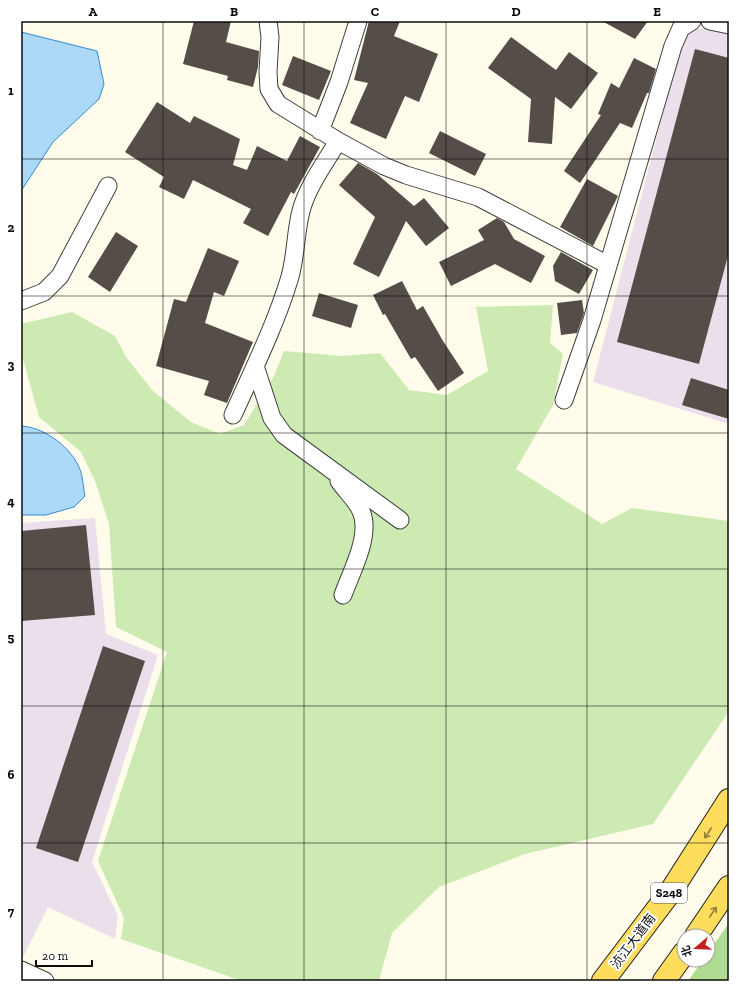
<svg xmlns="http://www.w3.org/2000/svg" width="750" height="1002" viewBox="0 0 750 1002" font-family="'Zilla Slab','Noto Sans SC',serif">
<rect width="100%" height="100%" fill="#fffceb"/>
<path fill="#ebdfeb" d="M 695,28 L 711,29 L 729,33 L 729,424 L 593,382 L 680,48 L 685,36 Z
M 95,518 L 106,634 L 158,655 L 92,862 L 118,916 L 115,939 L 48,907 L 21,961 L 21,523 Z"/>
<path fill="#cdeab3" d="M 553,305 L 550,343 L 563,354 L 553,405 L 516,469 L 602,524 L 632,508 L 729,521 L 729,711 L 653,824 L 525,854 L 439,887 L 392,933 L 379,981 L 242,981 L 121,939 L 124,918 L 98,861 L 167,652 L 116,627 L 109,524 L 95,481 L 81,452 L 39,417 L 21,352 L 21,324 L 72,312 L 115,336 L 126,357 L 153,391 L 191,422 L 220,434 L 244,425 L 274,376 L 284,351 L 343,356 L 380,353 L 409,390 L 447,395 L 488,371 L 476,307 Z"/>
<path fill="#b0dc92" d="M 729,923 L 729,981 L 688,981 L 703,960 L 708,960 L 708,953 Z"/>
<path fill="#add9f8" stroke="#328bd2" d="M 21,32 L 97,51 L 104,84 L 99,99 L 53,142 L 21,191 Z
M 21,426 C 43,427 68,445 78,465 C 83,474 83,487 85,496 L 74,507 L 46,515 L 21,515 Z"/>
<path fill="#554d48" d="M 194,21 L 231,21 L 226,42 L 259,51 L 258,67 L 253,87 L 227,80 L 228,76 L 183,64 Z
M 369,21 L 400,21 L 394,36 L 438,54 L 419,102 L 405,96 L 386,139 L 350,123 L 368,83 L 354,80 Z
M 602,21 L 648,21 L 635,39 Z
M 511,37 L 556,70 L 569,52 L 598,73 L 571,109 L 555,97 L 552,144 L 528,142 L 531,99 L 488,68 Z
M 695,49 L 729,58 L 729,252 L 699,364 L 617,342 Z
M 293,56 L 331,71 L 319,100 L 282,85 Z
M 634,58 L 656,69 L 649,93 L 647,93 L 632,128 L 620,123 L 580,183 L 564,171 L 601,115 L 598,114 L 611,83 L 619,88 Z
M 157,102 L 190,123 L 194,116 L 240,139 L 233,165 L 247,170 L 257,146 L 287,161 L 300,136 L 320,147 L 294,194 L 291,192 L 268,236 L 243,223 L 251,209 L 193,180 L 184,199 L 159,187 L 164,177 L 125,152 Z
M 440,131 L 486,154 L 475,176 L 429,153 Z
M 358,163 L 377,174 L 414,206 L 424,198 L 449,228 L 426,246 L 406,221 L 379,277 L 353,264 L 375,217 L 339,185 Z
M 587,179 L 618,196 L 593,246 L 560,227 Z
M 497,218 L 504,222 L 514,239 L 545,256 L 531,283 L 495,264 L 451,286 L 439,262 L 484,240 L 478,230 Z
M 116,232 L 138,246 L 110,292 L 88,277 Z
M 208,248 L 239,261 L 224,296 L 214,292 L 205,323 L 253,342 L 227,403 L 204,395 L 209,381 L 156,366 L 174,299 L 186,302 Z
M 561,252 L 593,270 L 579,294 L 555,281 L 553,266 Z
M 402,281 L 417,310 L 423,306 L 443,341 L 464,373 L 438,391 L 415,357 L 411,359 L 385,314 L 383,315 L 373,295 Z
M 319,293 L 358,305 L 351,328 L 312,316 Z
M 582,300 L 584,313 L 577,333 L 561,335 L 557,303 Z
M 691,378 L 729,390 L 729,419 L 682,405 Z
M 86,525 L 95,615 L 21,621 L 21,531 Z
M 103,646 L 145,661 L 78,862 L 36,848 Z"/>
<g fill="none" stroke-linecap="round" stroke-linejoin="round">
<g stroke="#3f3f3f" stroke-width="19">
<path id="minor" d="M 268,21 L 270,37 L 268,72 L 269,89 L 278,104 L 338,141 L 384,166 L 406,175 L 478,197 L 608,265
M 710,21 L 729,25
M 320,131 L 339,82 L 358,21
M 21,301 L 44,292 L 60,276 L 108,186
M 255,366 L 272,418 L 284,435 L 400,520
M 564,400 L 592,320 L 673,46 L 681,28 L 692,21
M 233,415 C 253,370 275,326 289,280 C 296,259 295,234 301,211 C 307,187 325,163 338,141
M 339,481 C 346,491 357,501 361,511 C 372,535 351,572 343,595
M 21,970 L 45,981"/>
</g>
<g stroke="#1d1d1d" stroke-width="24">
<path id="primary" d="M 696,936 L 729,887
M 603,981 L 671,891 L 729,800
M 664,981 L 684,953"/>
</g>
<use href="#minor" stroke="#fff" stroke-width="17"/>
<use href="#primary" stroke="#fedd5c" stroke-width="22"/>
</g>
<defs><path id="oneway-shaft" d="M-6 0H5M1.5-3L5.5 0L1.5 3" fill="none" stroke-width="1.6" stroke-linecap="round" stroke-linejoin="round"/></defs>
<g stroke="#917f38">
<use href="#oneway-shaft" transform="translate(708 833) rotate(123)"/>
<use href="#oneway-shaft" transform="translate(713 912) rotate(-56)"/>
</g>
<path fill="none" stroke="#0c0c0c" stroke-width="1" stroke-opacity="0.55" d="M 163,21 L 163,981M 304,21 L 304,981M 446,21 L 446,981M 587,21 L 587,981M 21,159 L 729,159M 21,296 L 729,296M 21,433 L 729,433M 21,569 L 729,569M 21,706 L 729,706M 21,843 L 729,843"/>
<g text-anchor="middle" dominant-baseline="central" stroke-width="4" stroke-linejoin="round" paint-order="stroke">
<rect fill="#fff" stroke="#555" stroke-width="1" x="651" y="883" width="36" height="20" rx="3"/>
<g font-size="12" font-weight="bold" fill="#0c0c0c">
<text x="669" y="893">S248</text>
</g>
<g font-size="13" fill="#0c0c0c" stroke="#fff">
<text transform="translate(633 941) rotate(-53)">浈江大道南</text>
</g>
</g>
<rect width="750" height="1002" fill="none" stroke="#ffffff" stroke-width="44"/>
<g transform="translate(696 948) rotate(251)"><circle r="19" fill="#ffffff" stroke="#9e9e9e"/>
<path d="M0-3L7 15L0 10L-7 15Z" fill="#c01f20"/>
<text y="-6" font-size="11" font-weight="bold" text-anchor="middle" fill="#0c0c0c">北</text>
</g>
<path d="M36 960v6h56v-6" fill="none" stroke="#0c0c0c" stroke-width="2"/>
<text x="42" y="960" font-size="12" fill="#0c0c0c" stroke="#ffffff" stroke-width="3" paint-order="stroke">20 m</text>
<rect x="22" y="22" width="706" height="958" fill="none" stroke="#0c0c0c" stroke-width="1.5"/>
<g font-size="13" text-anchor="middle" font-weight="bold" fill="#0c0c0c">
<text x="93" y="16">A</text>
<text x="234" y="16">B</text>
<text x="375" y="16">C</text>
<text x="516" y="16">D</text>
<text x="657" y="16">E</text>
<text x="11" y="95">1</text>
<text x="11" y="232">2</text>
<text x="11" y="369">3</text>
<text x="11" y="506">4</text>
<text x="11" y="642">5</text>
<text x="11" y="779">6</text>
<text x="11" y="916">7</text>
</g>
</svg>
